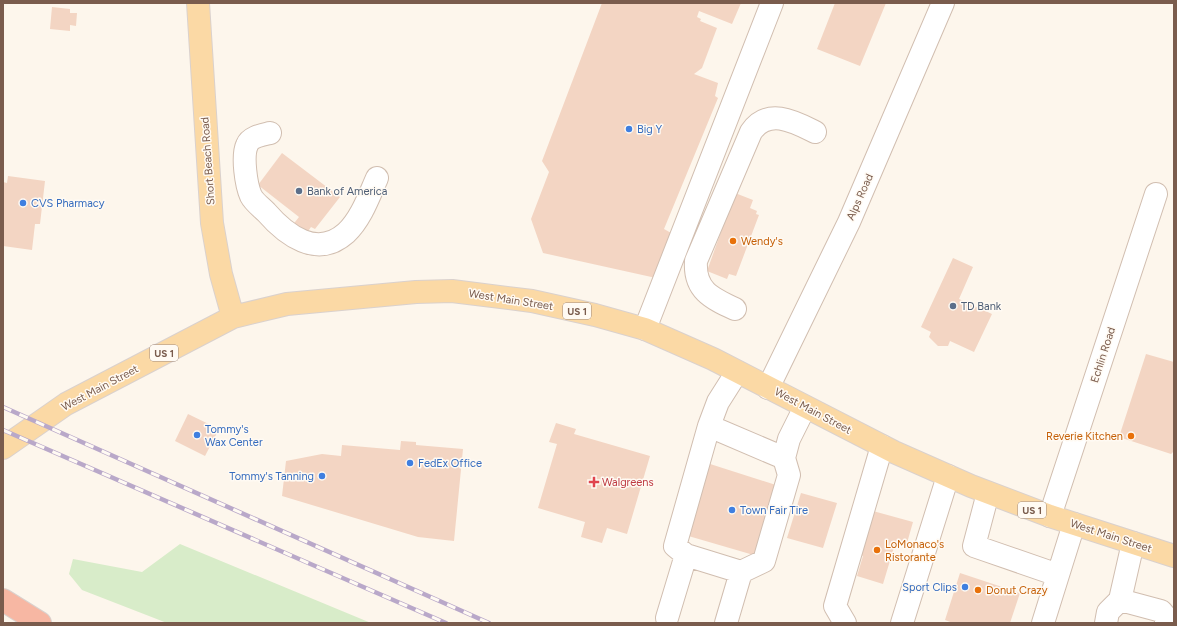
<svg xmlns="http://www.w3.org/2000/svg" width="1177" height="626" viewBox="0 0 1177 626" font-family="Figtree,sans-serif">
<rect width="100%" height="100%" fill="#fdf6ec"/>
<path fill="#d8ecc9" d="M 180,544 L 371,623 L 167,623 L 82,590 L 69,574 L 73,559 L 142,572 Z"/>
<path fill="#f3d5c3" d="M 602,3 L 741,3 L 732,24 L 699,11 L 697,17 L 701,19 L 700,21 L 717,28 L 702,68 L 694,74 L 718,83 L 715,96 L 718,98 L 664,229 L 673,234 L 656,278 L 543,253 L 531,219 L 549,172 L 542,161 Z
M 835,3 L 886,3 L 860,66 L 817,49 Z
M 52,7 L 70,9 L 70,13 L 77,13 L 76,26 L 70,25 L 70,31 L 50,29 Z
M 282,153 L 340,197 L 315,229 L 311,227 L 304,237 L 291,227 L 299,217 L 258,185 Z
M 8,176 L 45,181 L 40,224 L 35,224 L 32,250 L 3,246 L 3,182 L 7,183 Z
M 735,193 L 753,200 L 750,208 L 757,211 L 756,214 L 759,215 L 736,276 L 729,274 L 727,279 L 707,271 Z
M 953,258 L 973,267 L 959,299 L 992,314 L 974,352 L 950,341 L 948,346 L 938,346 L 929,337 L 931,332 L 921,327 Z
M 1146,354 L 1174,362 L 1174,451 L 1171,454 L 1119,437 Z
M 188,414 L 219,429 L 205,456 L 175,441 Z
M 556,423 L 576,429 L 574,434 L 650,456 L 627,534 L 607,528 L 602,543 L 581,537 L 585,522 L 538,508 L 557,444 L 549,442 Z
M 401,441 L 416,442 L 416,445 L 463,449 L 454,541 L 418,537 L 282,496 L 286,461 L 322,454 L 341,456 L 342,445 L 400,450 Z
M 707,463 L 779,486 L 757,556 L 685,535 Z
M 801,493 L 837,503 L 823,548 L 787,538 Z
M 873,511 L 913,522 L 907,543 L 902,542 L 901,546 L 895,544 L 883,584 L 857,576 L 863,556 L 860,555 Z
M 960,573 L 1020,593 L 1010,623 L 953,623 L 945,620 Z"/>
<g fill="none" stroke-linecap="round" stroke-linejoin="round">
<g stroke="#d1beb0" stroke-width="24">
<path id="minor" d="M 270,133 C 262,135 250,137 247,145 C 242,156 246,185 251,196 C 254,202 261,207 266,212 C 286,235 317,259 346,233 C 361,219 369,196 377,178
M 735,309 C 711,298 694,290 696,261 L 751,132 C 768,107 795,122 815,132
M 645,329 L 772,3
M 737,372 L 718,402 L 709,426 L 675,546 L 686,555 L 741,572 L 764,561 L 789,475 L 784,458 L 789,439 L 805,407
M 768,388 L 849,222 L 943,3
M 709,426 L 784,458
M 988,493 L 974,546 L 1058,575 L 1074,524
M 1050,516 L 1156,194
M 1120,600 L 1161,611 L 1166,617 L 1166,623
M 667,618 L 686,555
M 726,623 L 741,572
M 845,623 L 835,606 L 882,446
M 902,623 L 948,476
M 1043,623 L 1058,575
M 1106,623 L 1108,612 L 1120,600 L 1133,543"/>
</g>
<g stroke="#dad1cd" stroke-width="24">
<path id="major" d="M 198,3 L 212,223 L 221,274 L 233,317
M 3,448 L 66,404 L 233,317 L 287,304 L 416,292 L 452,291 L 532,301 L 595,315 L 645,329 L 713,359 L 894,452 L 971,486 L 1050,516 L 1174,556"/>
</g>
<g stroke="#dad1cd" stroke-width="24">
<path id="highway" d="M 3,600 L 40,623"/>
</g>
<use href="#minor" stroke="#fff" stroke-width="22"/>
<use href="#major" stroke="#fbd9a5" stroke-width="22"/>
<use href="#highway" stroke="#f7b7a3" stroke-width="22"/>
<g stroke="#b9a8c9" stroke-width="4.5">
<path id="rail" d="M 3,407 L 489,623
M 3,430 L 446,623"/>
</g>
<use href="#rail" stroke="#fffaf3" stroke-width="3" stroke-dasharray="9" stroke-linecap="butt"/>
</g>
<g fill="#3f7fe0" stroke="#fffaf3" stroke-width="1.5">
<circle cx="629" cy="129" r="4"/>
<circle cx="23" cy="203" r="4"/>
<circle cx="197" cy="435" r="4"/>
<circle cx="410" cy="463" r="4"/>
<circle cx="322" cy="476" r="4"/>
<circle cx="732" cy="510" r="4"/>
<circle cx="965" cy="587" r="4"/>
</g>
<g fill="#5c6f8a" stroke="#fffaf3" stroke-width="1.5">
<circle cx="299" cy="191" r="4"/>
<circle cx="953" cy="306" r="4"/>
</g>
<g fill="#e8710a" stroke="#fffaf3" stroke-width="1.5">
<circle cx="733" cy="241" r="4"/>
<circle cx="1131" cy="436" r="4"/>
<circle cx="877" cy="550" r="4"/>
<circle cx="978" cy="590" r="4"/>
</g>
<path fill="#e0444e" stroke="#fffaf3" stroke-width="1.5" d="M592 476h4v4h4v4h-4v4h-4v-4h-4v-4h4z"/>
<g text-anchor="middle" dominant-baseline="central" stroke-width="3" stroke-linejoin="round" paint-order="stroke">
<g fill="#fffaf3" stroke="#a28b7f" stroke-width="1">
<rect x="563" y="303" width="28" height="16" rx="3"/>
<rect x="150" y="345" width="28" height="16" rx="3"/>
<rect x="1018" y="502" width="28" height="16" rx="3"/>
</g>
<g font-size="10" font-weight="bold" fill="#7a5c4d">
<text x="577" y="311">US 1</text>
<text x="164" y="353">US 1</text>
<text x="1032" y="510">US 1</text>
</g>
<g font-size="11" fill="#366cbe" stroke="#fffaf3" text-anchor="start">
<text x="637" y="129">Big Y</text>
<text x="31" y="203">CVS Pharmacy</text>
<text x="205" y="429">Tommy's<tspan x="205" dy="13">Wax Center</tspan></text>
<text x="418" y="463">FedEx Office</text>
<text x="314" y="476" text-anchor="end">Tommy's Tanning</text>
<text x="740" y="510">Town Fair Tire</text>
<text x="957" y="587" text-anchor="end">Sport Clips</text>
</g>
<g font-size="11" fill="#7a5c4d" stroke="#fffaf3">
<text transform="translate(208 161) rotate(-94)">Short Beach Road</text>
<text transform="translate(860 197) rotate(-66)">Alps Road</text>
<text transform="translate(511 300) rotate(9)">West Main Street</text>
<text transform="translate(1103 355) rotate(-72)">Echlin Road</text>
<text transform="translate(100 388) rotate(-28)">West Main Street</text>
<text transform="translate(813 411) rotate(28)">West Main Street</text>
<text transform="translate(1111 536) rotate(18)">West Main Street</text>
</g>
<g font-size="11" fill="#4e5e75" stroke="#fffaf3" text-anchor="start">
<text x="307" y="191">Bank of America</text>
<text x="961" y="306">TD Bank</text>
</g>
<g font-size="11" fill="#c56008" stroke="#fffaf3" text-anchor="start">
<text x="741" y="241">Wendy's</text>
<text x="1123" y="436" text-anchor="end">Reverie Kitchen</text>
<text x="885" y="544">LoMonaco's<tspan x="885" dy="13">Ristorante</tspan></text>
<text x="986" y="590">Donut Crazy</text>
</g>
<g font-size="11" fill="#be3a42" stroke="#fffaf3" text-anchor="start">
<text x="602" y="482">Walgreens</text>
</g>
</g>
<rect width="1177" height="626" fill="none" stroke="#7a5c4d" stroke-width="8"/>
</svg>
